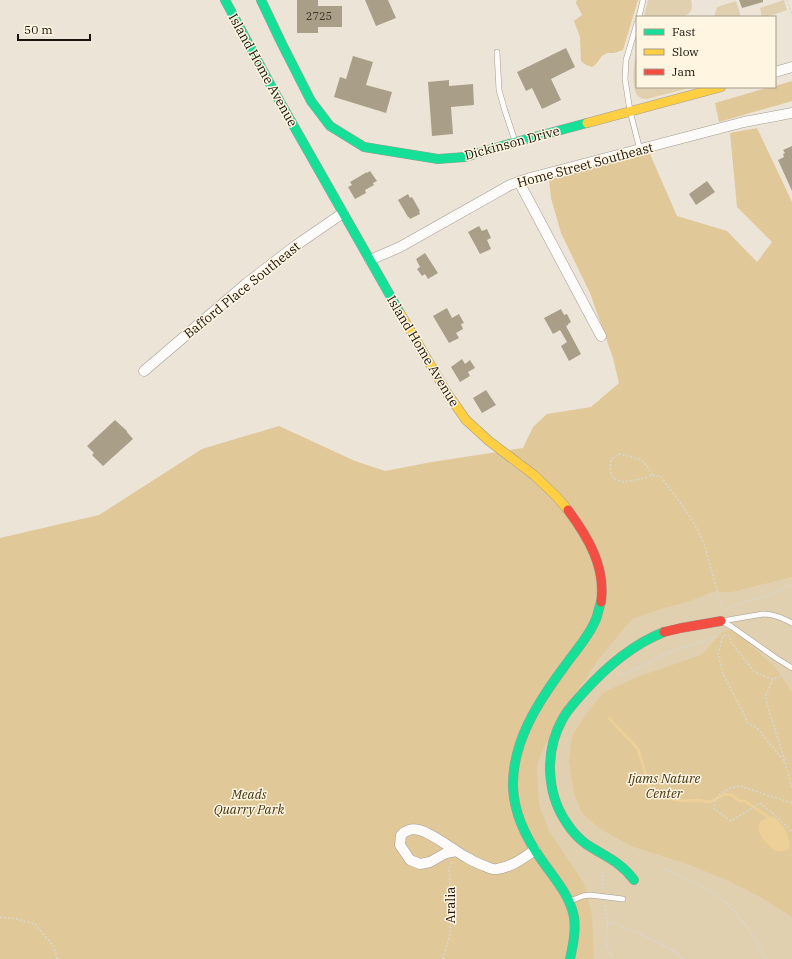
<svg xmlns="http://www.w3.org/2000/svg" width="792" height="959" viewBox="0 0 792 959" font-family="'IBM Plex Serif',serif">
<rect width="100%" height="100%" fill="#ece4d7"/>
<path fill="#e1d0af" d="M 648,0 L 691,0 C 696,19 678,17 666,17 C 658,17 651,17 644,17 Z
M 784,0 L 787,10 L 766,17 L 762,17 L 760,8 Z
M 736,1 L 741,17 L 714,17 L 717,7 Z
M 637,53 L 637,87 L 693,87 L 647,99 C 643,99 640,98 638,96 C 631,88 633,62 637,53 Z
M 792,550 L 792,959 L 588,959 L 537,827 L 533,756 L 611,616 Z"/>
<path fill="#e0c899" d="M 577,0 L 638,0 L 623,50 L 614,53 L 607,53 L 602,56 L 596,64 L 592,67 L 586,65 L 581,61 L 580,37 L 574,21 L 582,15 L 576,3 Z
M 792,81 L 792,101 L 719,122 L 715,103 L 770,87 L 775,87 L 775,86 Z
M 757,128 L 792,202 L 792,577 L 732,592 L 712,592 L 690,601 L 661,609 L 632,619 L 598,660 L 565,710 L 544,747 L 537,765 L 539,805 L 549,831 L 584,883 L 592,916 L 594,959 L 0,959 L 0,538 L 99,515 L 202,449 L 279,426 L 355,461 L 385,471 L 432,462 L 523,448 L 533,427 L 547,414 L 591,407 L 619,383 L 613,358 L 590,293 L 561,233 L 551,198 L 549,180 L 649,152 L 677,216 L 727,231 L 757,262 L 772,242 L 737,207 L 730,133 Z
M 730,630 L 745,640 L 775,667 L 792,692 L 792,917 L 762,898 L 731,882 L 690,865 L 631,846 L 602,830 L 583,815 L 574,794 L 569,761 L 572,736 L 586,714 L 604,692 L 637,677 L 701,655 L 722,632 Z"/>
<path fill="#ecd097" d="M 773,817 C 782,820 792,840 789,849 C 786,851 780,853 777,851 C 769,849 755,832 759,824 C 761,819 768,818 773,817 Z"/>
<g fill="none" stroke-linecap="round" stroke-linejoin="round">
<path stroke="#ecd097" stroke-width="3" d="M 609,718 L 638,749 L 650,789 L 671,799 L 683,801 L 698,800 L 710,802 L 725,794 L 734,796 L 739,801 L 744,801 L 746,802 L 767,816 L 770,822"/>
</g>
<path fill="#a99f89" d="M 297,0 L 318,0 L 318,6 L 342,6 L 342,27 L 318,27 L 318,33 L 297,33 Z
M 365,0 L 388,0 L 396,18 L 376,26 Z
M 739,0 L 763,0 L 763,2 L 742,8 Z
M 566,48 L 575,67 L 551,79 L 561,100 L 542,109 L 532,88 L 526,91 L 517,72 Z
M 353,56 L 373,62 L 366,85 L 392,92 L 386,113 L 334,97 L 340,77 L 346,79 Z
M 449,80 L 449,86 L 473,84 L 474,105 L 451,107 L 453,134 L 432,136 L 428,82 Z
M 792,146 L 792,191 L 778,160 L 784,157 L 783,154 L 785,153 L 783,150 Z
M 370,171 L 377,181 L 373,183 L 374,185 L 365,190 L 366,193 L 355,199 L 348,187 L 352,185 L 350,182 L 367,172 L 367,173 Z
M 707,181 L 715,192 L 696,205 L 689,194 Z
M 408,194 L 410,198 L 412,197 L 420,211 L 419,211 L 420,214 L 410,219 L 409,217 L 408,217 L 398,200 Z
M 479,226 L 482,231 L 487,229 L 491,238 L 487,240 L 491,249 L 480,254 L 468,232 Z
M 425,253 L 438,273 L 428,279 L 425,274 L 422,276 L 417,269 L 420,267 L 416,259 Z
M 447,308 L 452,318 L 459,314 L 464,323 L 461,324 L 463,329 L 456,333 L 459,338 L 449,343 L 433,316 Z
M 561,309 L 564,315 L 567,314 L 571,322 L 568,324 L 568,325 L 566,326 L 581,354 L 569,361 L 561,346 L 567,342 L 560,330 L 553,334 L 544,318 Z
M 462,359 L 465,364 L 470,360 L 475,368 L 468,372 L 470,376 L 460,382 L 451,367 Z
M 486,390 L 496,405 L 482,413 L 473,398 Z
M 115,420 L 127,431 L 127,432 L 133,439 L 103,466 L 92,455 L 94,453 L 87,446 Z"/>
<g fill="none" stroke-linecap="round" stroke-linejoin="round">
<g stroke="#a29c92" stroke-width="6">
<path id="lane" d="M 639,17 L 643,0
M 637,23 L 626,60 L 625,79 L 630,111 L 640,150
M 497,52 L 499,90 L 505,111 L 515,141
M 722,621 L 732,627 L 776,658 L 792,668
M 722,621 L 763,614 C 774,614 782,618 792,623
M 570,901 L 583,896 L 590,895 L 623,899"/>
</g>
<g stroke="#a29c92" stroke-width="11">
<path id="street" d="M 775,72 L 792,67
M 519,182 L 601,336
M 370,260 L 400,247 L 510,185 L 530,178 L 744,122 L 792,113
M 144,371 L 247,283 L 295,246 L 343,213
M 456,851 L 446,853 L 430,862 L 420,864 L 410,860 L 400,845 L 401,835 C 403,833 406,831 409,830 C 424,825 452,850 466,857 C 472,861 479,864 485,866 C 489,868 493,870 497,869 C 512,867 523,858 535,850"/>
</g>
<g stroke="#a29c92" stroke-width="10">
<path id="fast" d="M 225,0 L 275,93 L 400,313
M 261,0 L 282,44 L 311,101 L 330,126 L 364,147 L 438,159 L 465,157 L 516,142 L 587,123
M 634,880 C 620,861 604,856 586,844 C 578,838 571,830 566,822 C 546,792 545,751 562,720 C 567,710 575,702 582,694 C 605,668 631,645 664,632
M 570,959 C 573,945 576,931 574,917 C 570,896 555,879 543,862 C 527,840 514,815 513,787 C 512,742 538,702 564,667 C 575,651 589,637 596,619 C 598,614 599,607 601,602"/>
</g>
<g stroke="#a29c92" stroke-width="10">
<path id="slow" d="M 587,123 L 721,87
M 400,313 L 447,393 L 466,420 L 489,441 L 534,475 L 556,496 L 568,510"/>
</g>
<g stroke="#a29c92" stroke-width="10">
<path id="jam" d="M 568,510 C 588,537 606,567 601,602
M 664,632 L 681,628 L 721,621"/>
</g>
<path stroke="#d8d6d2" stroke-width="1.5" stroke-dasharray="2 2" stroke-linecap="butt" d="M 787,0 L 792,15
M 652,475 C 644,457 636,458 619,454 L 611,459 L 610,470 L 613,478 L 622,482 L 641,479 L 652,475 L 661,477 L 682,505 L 694,523 L 704,543 L 722,609
M 725,609 L 743,602 L 767,596 L 792,585
M 788,674 L 773,679 L 763,676 L 754,671 L 730,641 L 730,637 L 728,635 L 725,635 L 723,636 L 718,654 L 723,674 L 744,714 L 747,722 L 758,729 L 785,762 L 792,788
M 619,675 C 636,672 649,661 664,655 C 680,648 697,643 714,638 L 719,635
M 773,679 L 766,695 L 767,704 L 785,761
M 792,803 L 740,786 C 728,787 712,796 714,809 L 731,821 L 760,803 L 776,816 L 792,832
M 663,868 C 677,875 692,881 705,888 C 732,904 753,930 765,959
M 602,889 L 603,869
M 605,905 L 608,927 L 606,941 L 608,949 L 613,959
M 0,917 L 16,919 L 35,924 L 54,947 L 57,959
M 607,923 L 613,922 C 636,934 663,941 683,959
M 443,959 L 450,934 L 451,895 L 449,869 L 452,862"/>
<use href="#lane" stroke="#fcfbf9" stroke-width="5"/>
<use href="#street" stroke="#fcfbf9" stroke-width="10"/>
<use href="#fast" stroke="#16e098" stroke-width="9"/>
<use href="#slow" stroke="#ffcf43" stroke-width="9"/>
<use href="#jam" stroke="#f24e42" stroke-width="9"/>
</g>
<g text-anchor="middle" dominant-baseline="central" stroke-width="3" stroke-linejoin="round" paint-order="stroke">
<g font-size="11" fill="#3d372b">
<text x="319" y="16">2725</text>
</g>
<g font-size="13" fill="#19140c" stroke="#fff5e1">
<text transform="translate(263 70) rotate(61)">Island Home Avenue</text>
<text transform="translate(512 143) rotate(-15)">Dickinson Drive</text>
<text transform="translate(585 165) rotate(-15)">Home Street Southeast</text>
<text transform="translate(242 290) rotate(-39)">Bafford Place Southeast</text>
<text transform="translate(423 351) rotate(59)">Island Home Avenue</text>
<text transform="translate(450 905) rotate(-90)">Aralia</text>
</g>
<g font-size="13" font-style="italic" fill="#413210" stroke="#fff5e1">
<text x="664" y="778">Ijams Nature<tspan x="664" dy="15">Center</tspan></text>
<text x="249" y="794">Meads<tspan x="249" dy="15">Quarry Park</tspan></text>
</g>
</g>
<rect x="636" y="16" width="140" height="72" fill="#fff5e1" stroke="#a39b8c"/>
<rect x="644" y="29" width="20" height="6" fill="#16e098" stroke="#a39b8c"/>
<text x="672" y="36" font-size="12" fill="#19140c">Fast</text>
<rect x="644" y="49" width="20" height="6" fill="#ffcf43" stroke="#a39b8c"/>
<text x="672" y="56" font-size="12" fill="#19140c">Slow</text>
<rect x="644" y="69" width="20" height="6" fill="#f24e42" stroke="#a39b8c"/>
<text x="672" y="76" font-size="12" fill="#19140c">Jam</text>
<path d="M18 34v6h72v-6" fill="none" stroke="#19140c" stroke-width="2"/>
<text x="24" y="34" font-size="12" fill="#19140c" stroke="#fff5e1" stroke-width="3" paint-order="stroke">50 m</text>
</svg>
